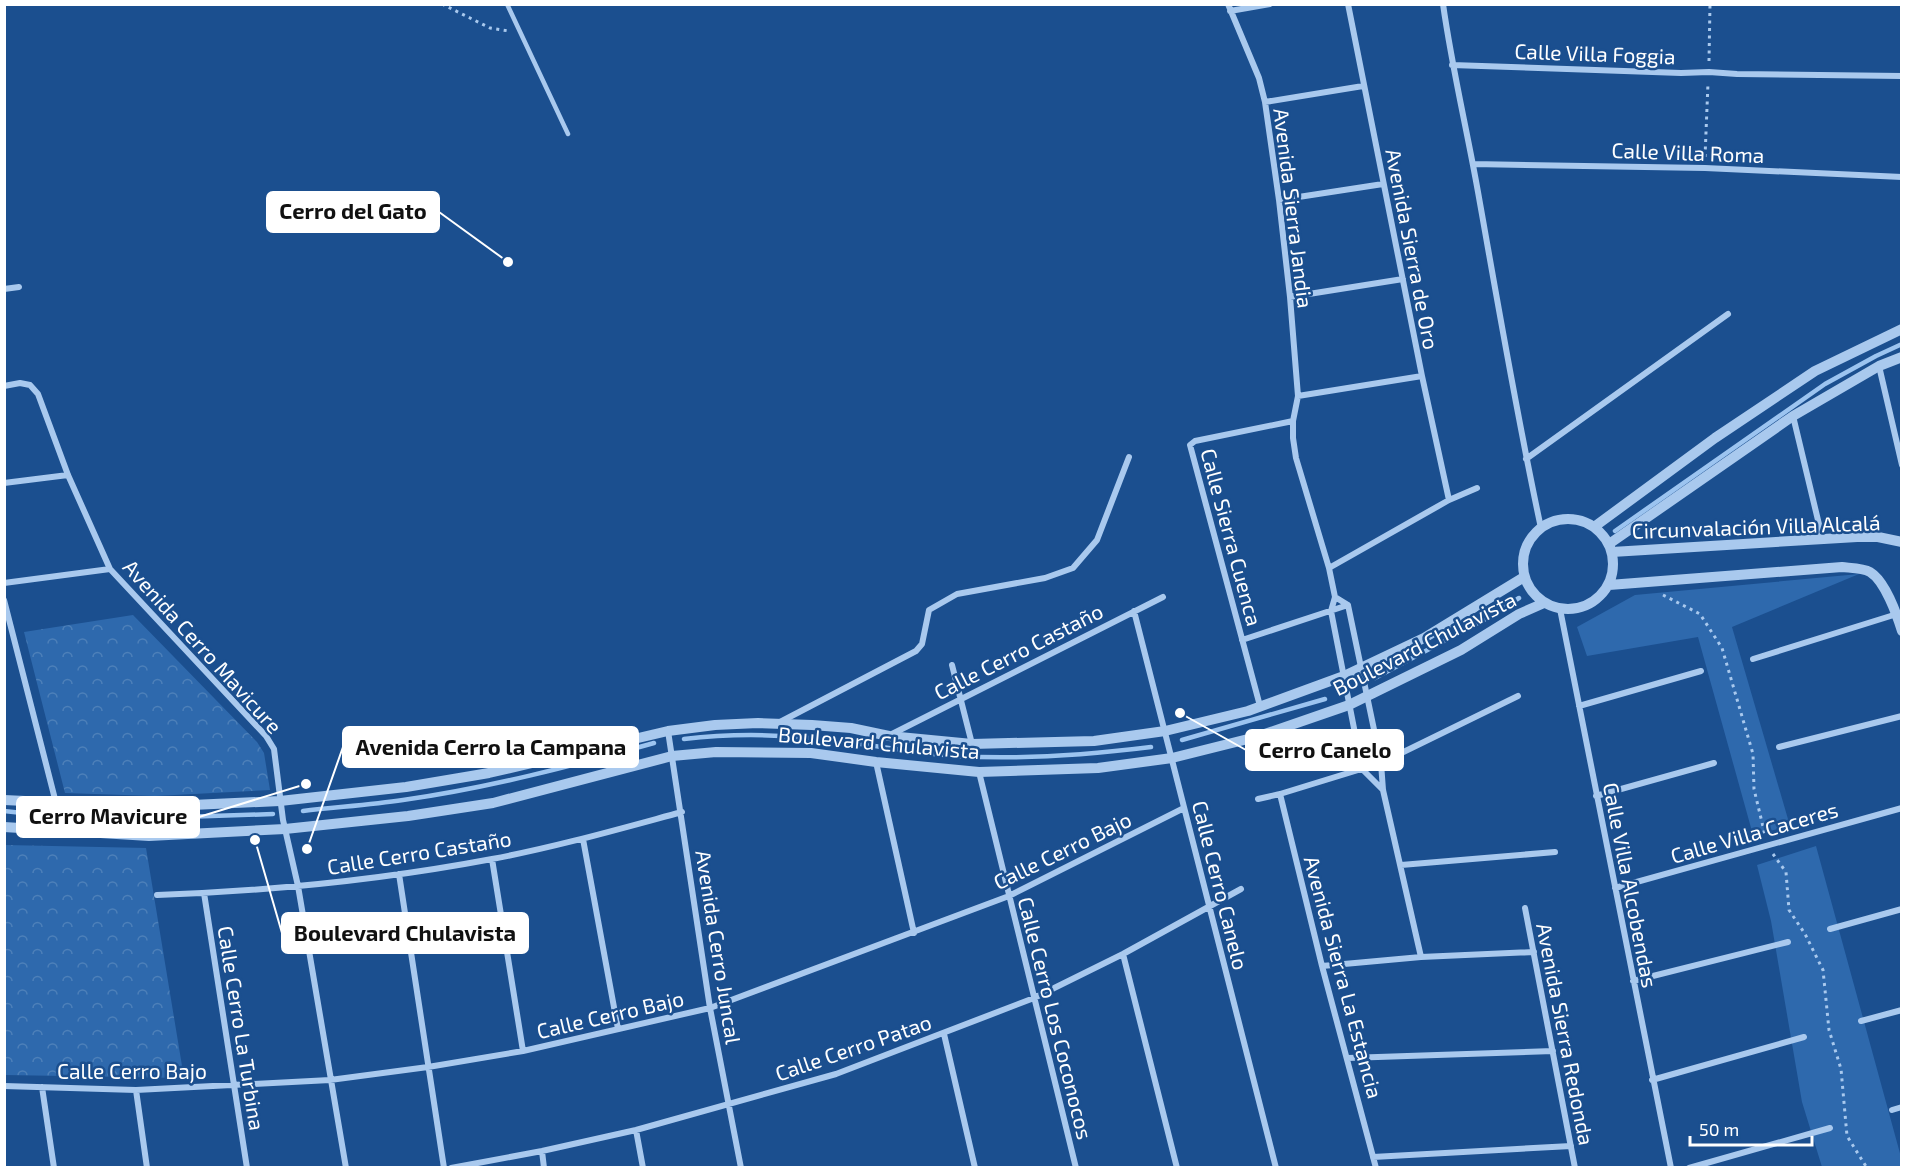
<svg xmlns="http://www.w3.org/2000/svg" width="1906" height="1172" viewBox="0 0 1906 1172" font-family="'Exo 2',sans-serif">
<defs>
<pattern id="park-crowns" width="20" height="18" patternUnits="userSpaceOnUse" patternTransform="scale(1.5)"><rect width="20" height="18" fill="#2e69ad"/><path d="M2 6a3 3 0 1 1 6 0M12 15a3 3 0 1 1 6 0" fill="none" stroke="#4d80b9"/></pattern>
</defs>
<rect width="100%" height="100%" fill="#1b4f8f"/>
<path fill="#2e69ad" d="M 1859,574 L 1732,627 L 1790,826 L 1753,835 L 1698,637 L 1587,656 L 1577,627 L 1635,595 Z
M 1816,846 L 1901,1157 L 1901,1167 L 1822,1167 L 1802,1102 L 1771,921 L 1757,865 Z"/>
<path fill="url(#park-crowns)" d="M 133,615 L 257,742 L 264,753 L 270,790 L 155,796 L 65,793 L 24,632 Z
M 5,845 L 146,848 L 184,1078 L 5,1075 Z"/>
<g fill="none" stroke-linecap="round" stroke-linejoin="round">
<path stroke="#9cc4f0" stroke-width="4.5" d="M 1615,531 L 1825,384 L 1876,356 L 1902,344
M 1375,678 L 1491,616 L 1519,598
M 684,739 C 726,734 769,734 811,738 C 860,742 908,753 956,756 C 1021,760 1087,755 1151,747
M 1182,740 L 1325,699
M 4,811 L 41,815
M 303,811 C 336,807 370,805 403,800 C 488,788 572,766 654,743
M 70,817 L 152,818 L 273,814"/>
<path stroke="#a9c9ee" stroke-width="3" stroke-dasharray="3 4.5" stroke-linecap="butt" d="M 442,4 L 490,28 L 509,31
M 1709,61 L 1710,4
M 1705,157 L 1708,83
M 1663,595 L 1700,614 L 1722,648 L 1753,754 L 1754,789 L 1765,835
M 1773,854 L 1786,872 L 1789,910 L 1805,934 L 1823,970 L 1829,1030 L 1841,1069 L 1847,1136 L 1867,1168"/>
<path stroke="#a9c9ee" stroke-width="4.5" d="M 507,4 L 568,134"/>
<path stroke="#a9c9ee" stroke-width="6" d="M 1228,4 L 1259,78 L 1265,102 L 1279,200 L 1290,297 L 1298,396 L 1293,421 L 1293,438 L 1296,458 L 1329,568 L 1335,597 L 1331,611 L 1362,769 L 1383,790
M 1348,4 L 1422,376 L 1449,500
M 1443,4 C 1452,68 1467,130 1478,192 C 1498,304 1517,417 1541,528
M 1230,11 L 1270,4
M 1452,65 L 1681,73 L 1709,72 L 1737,74 L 1902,76
M 1265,102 L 1363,86
M 1473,164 L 1705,168 L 1902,177
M 1279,200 L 1383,184
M 4,289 L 19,287
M 1290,297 L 1403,279
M 1879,366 L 1902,465
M 4,386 L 20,383 L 30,385 L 38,394 L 68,475 L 110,569 L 266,736 L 274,749 L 283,820 L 298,886 L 346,1168
M 1298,396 L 1422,376
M 1793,416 L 1823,541
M 1526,459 L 1728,314
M 4,483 L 68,475
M 1329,568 L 1449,500 L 1477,488
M 4,583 L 110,569
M 1335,597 L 1348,605 L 1381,763 L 1383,790 L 1421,957
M 4,600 L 56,803
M 1560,609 L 1671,1168
M 1134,611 L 1276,1168
M 1242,640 L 1348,605
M 1753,659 L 1897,614
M 952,665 L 972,744
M 1260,706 L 1190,445 L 1195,441 L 1293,421
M 1579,706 L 1701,671
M 780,722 L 916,651 L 922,644 L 929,610 L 957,594 L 1045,578 L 1073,568 L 1097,540 L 1129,457
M 668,731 L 710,1008 L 741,1168
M 892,734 L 1163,597
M 1779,747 L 1902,716
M 876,762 L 914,933
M 979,772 L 1076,1168
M 1280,794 L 1322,966 L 1376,1168
M 1596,796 L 1714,763
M 1258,799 L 1280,794 L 1381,763 L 1518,696
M 583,839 L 618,1029
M 492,859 L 523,1051
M 1401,865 L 1555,852
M 399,874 L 444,1168
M 1615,888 L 1902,808
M 204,893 L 247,1168
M 157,895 C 270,891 381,880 492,859 C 556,847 619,829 682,812
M 1525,908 L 1575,1168
M 1830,929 L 1902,909
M 1123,954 L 1177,1168
M 1322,966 L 1421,957 L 1534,952
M 1633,981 L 1788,942
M 1861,1021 L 1902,1010
M 944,1034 L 975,1168
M 1348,1058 L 1553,1051
M 1652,1080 L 1804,1037
M 4,1086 L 136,1090 L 330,1080 L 428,1067 L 523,1051 L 710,1008 L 1009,896 L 1184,808
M 42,1087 L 54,1168
M 136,1090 L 147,1168
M 1892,1110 L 1902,1107
M 636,1130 L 643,1168
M 542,1151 L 544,1168
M 1373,1157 L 1571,1146
M 451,1168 L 542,1151 L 636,1130 L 836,1074 L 1034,998 L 1123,954 L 1241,889
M 1689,1168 L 1830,1128"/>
<path stroke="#a9c9ee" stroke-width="10" d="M1523 564a45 45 0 1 1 90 0a45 45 0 1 1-90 0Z
M 1594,527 L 1715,438 L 1815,371 L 1902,329
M 1609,544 L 1793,416 L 1879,366 L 1902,357
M 1612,552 L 1857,537 L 1878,537 L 1902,542
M 1609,585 L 1842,567 C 1850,568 1863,568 1870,572 C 1885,581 1897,615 1902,631
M 4,800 L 150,807 L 280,801 L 406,787 L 489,773 L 668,731 L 715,725 L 758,723 L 812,725 L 851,728 L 889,736 L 972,744 L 1094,741 L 1165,731 L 1248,711 L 1344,676 L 1424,638 L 1524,577
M 4,827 L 149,836 L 285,829 L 408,816 L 493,803 L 672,756 L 716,752 L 811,753 L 876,762 L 979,772 L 1098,768 L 1172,758 L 1256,737 L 1349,705 L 1461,650 L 1519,614 L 1544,603
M 55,830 L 56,803"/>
</g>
<g text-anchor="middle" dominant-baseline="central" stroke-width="5" stroke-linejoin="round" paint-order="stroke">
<g font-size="21" fill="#fff" stroke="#1b4f8f">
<text transform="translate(1595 53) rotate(2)">Calle Villa Foggia</text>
<text transform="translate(1688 152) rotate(2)">Calle Villa Roma</text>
<text transform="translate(1294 208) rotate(83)">Avenida Sierra Jandia</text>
<text transform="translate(1413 249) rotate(79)">Avenida Sierra de Oro</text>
<text transform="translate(1756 526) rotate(-2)">Circunvalación Villa Alcalá</text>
<text transform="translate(1232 537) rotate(75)">Calle Sierra Cuenca</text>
<text transform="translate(1424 643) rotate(-27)">Boulevard Chulavista</text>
<text transform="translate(203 646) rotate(48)">Avenida Cerro Mavicure</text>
<text transform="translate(1018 651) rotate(-27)">Calle Cerro Castaño</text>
<text transform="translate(879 742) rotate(5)">Boulevard Chulavista</text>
<text transform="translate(1754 832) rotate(-16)">Calle Villa Caceres</text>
<text transform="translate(1062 850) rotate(-26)">Calle Cerro Bajo</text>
<text transform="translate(419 852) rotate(-9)">Calle Cerro Castaño</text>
<text transform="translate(1221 885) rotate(76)">Calle Cerro Canelo</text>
<text transform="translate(1631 885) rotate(79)">Calle Villa Alcobendas</text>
<text transform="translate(719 947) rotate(81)">Avenida Cerro Juncal</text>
<text transform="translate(1344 977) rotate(75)">Avenida Sierra La Estancia</text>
<text transform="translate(610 1014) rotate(-13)">Calle Cerro Bajo</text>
<text transform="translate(1056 1018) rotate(76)">Calle Cerro Los Coconocos</text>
<text transform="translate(242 1028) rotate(81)">Calle Cerro La Turbina</text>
<text transform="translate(1566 1034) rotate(79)">Avenida Sierra Redonda</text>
<text transform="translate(853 1047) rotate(-19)">Calle Cerro Patao</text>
<text x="132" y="1070">Calle Cerro Bajo</text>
</g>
</g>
<path fill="none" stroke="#fff" stroke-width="2" d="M508 262L439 212M307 849L343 747M1180 713L1246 750M306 784L199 817M255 840L282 933"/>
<g fill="#fff" stroke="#1b4f8f" stroke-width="2">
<circle cx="508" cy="262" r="6"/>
<circle cx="307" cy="849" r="6"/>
<circle cx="1180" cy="713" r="6"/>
<circle cx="306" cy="784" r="6"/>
<circle cx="255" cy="840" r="6"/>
</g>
<g fill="#fff" stroke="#fff" stroke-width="2">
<rect x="267" y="192" width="172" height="40" rx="6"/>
<rect x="343" y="727" width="295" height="40" rx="6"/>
<rect x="1246" y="730" width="157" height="40" rx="6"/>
<rect x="17" y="797" width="182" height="40" rx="6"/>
<rect x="282" y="913" width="246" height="40" rx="6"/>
</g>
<g font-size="22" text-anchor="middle" font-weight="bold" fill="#111">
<text x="353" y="219">Cerro del Gato</text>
<text x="491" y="755">Avenida Cerro la Campana</text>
<text x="1325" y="758">Cerro Canelo</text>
<text x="108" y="824">Cerro Mavicure</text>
<text x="405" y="941">Boulevard Chulavista</text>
</g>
<rect width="1906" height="1172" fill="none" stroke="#ffffff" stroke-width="12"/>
<path d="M1690 1136v9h122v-9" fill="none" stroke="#ffffff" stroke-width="3"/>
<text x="1699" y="1136" font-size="18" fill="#ffffff" stroke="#1b4f8f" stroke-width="4.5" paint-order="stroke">50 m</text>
</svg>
